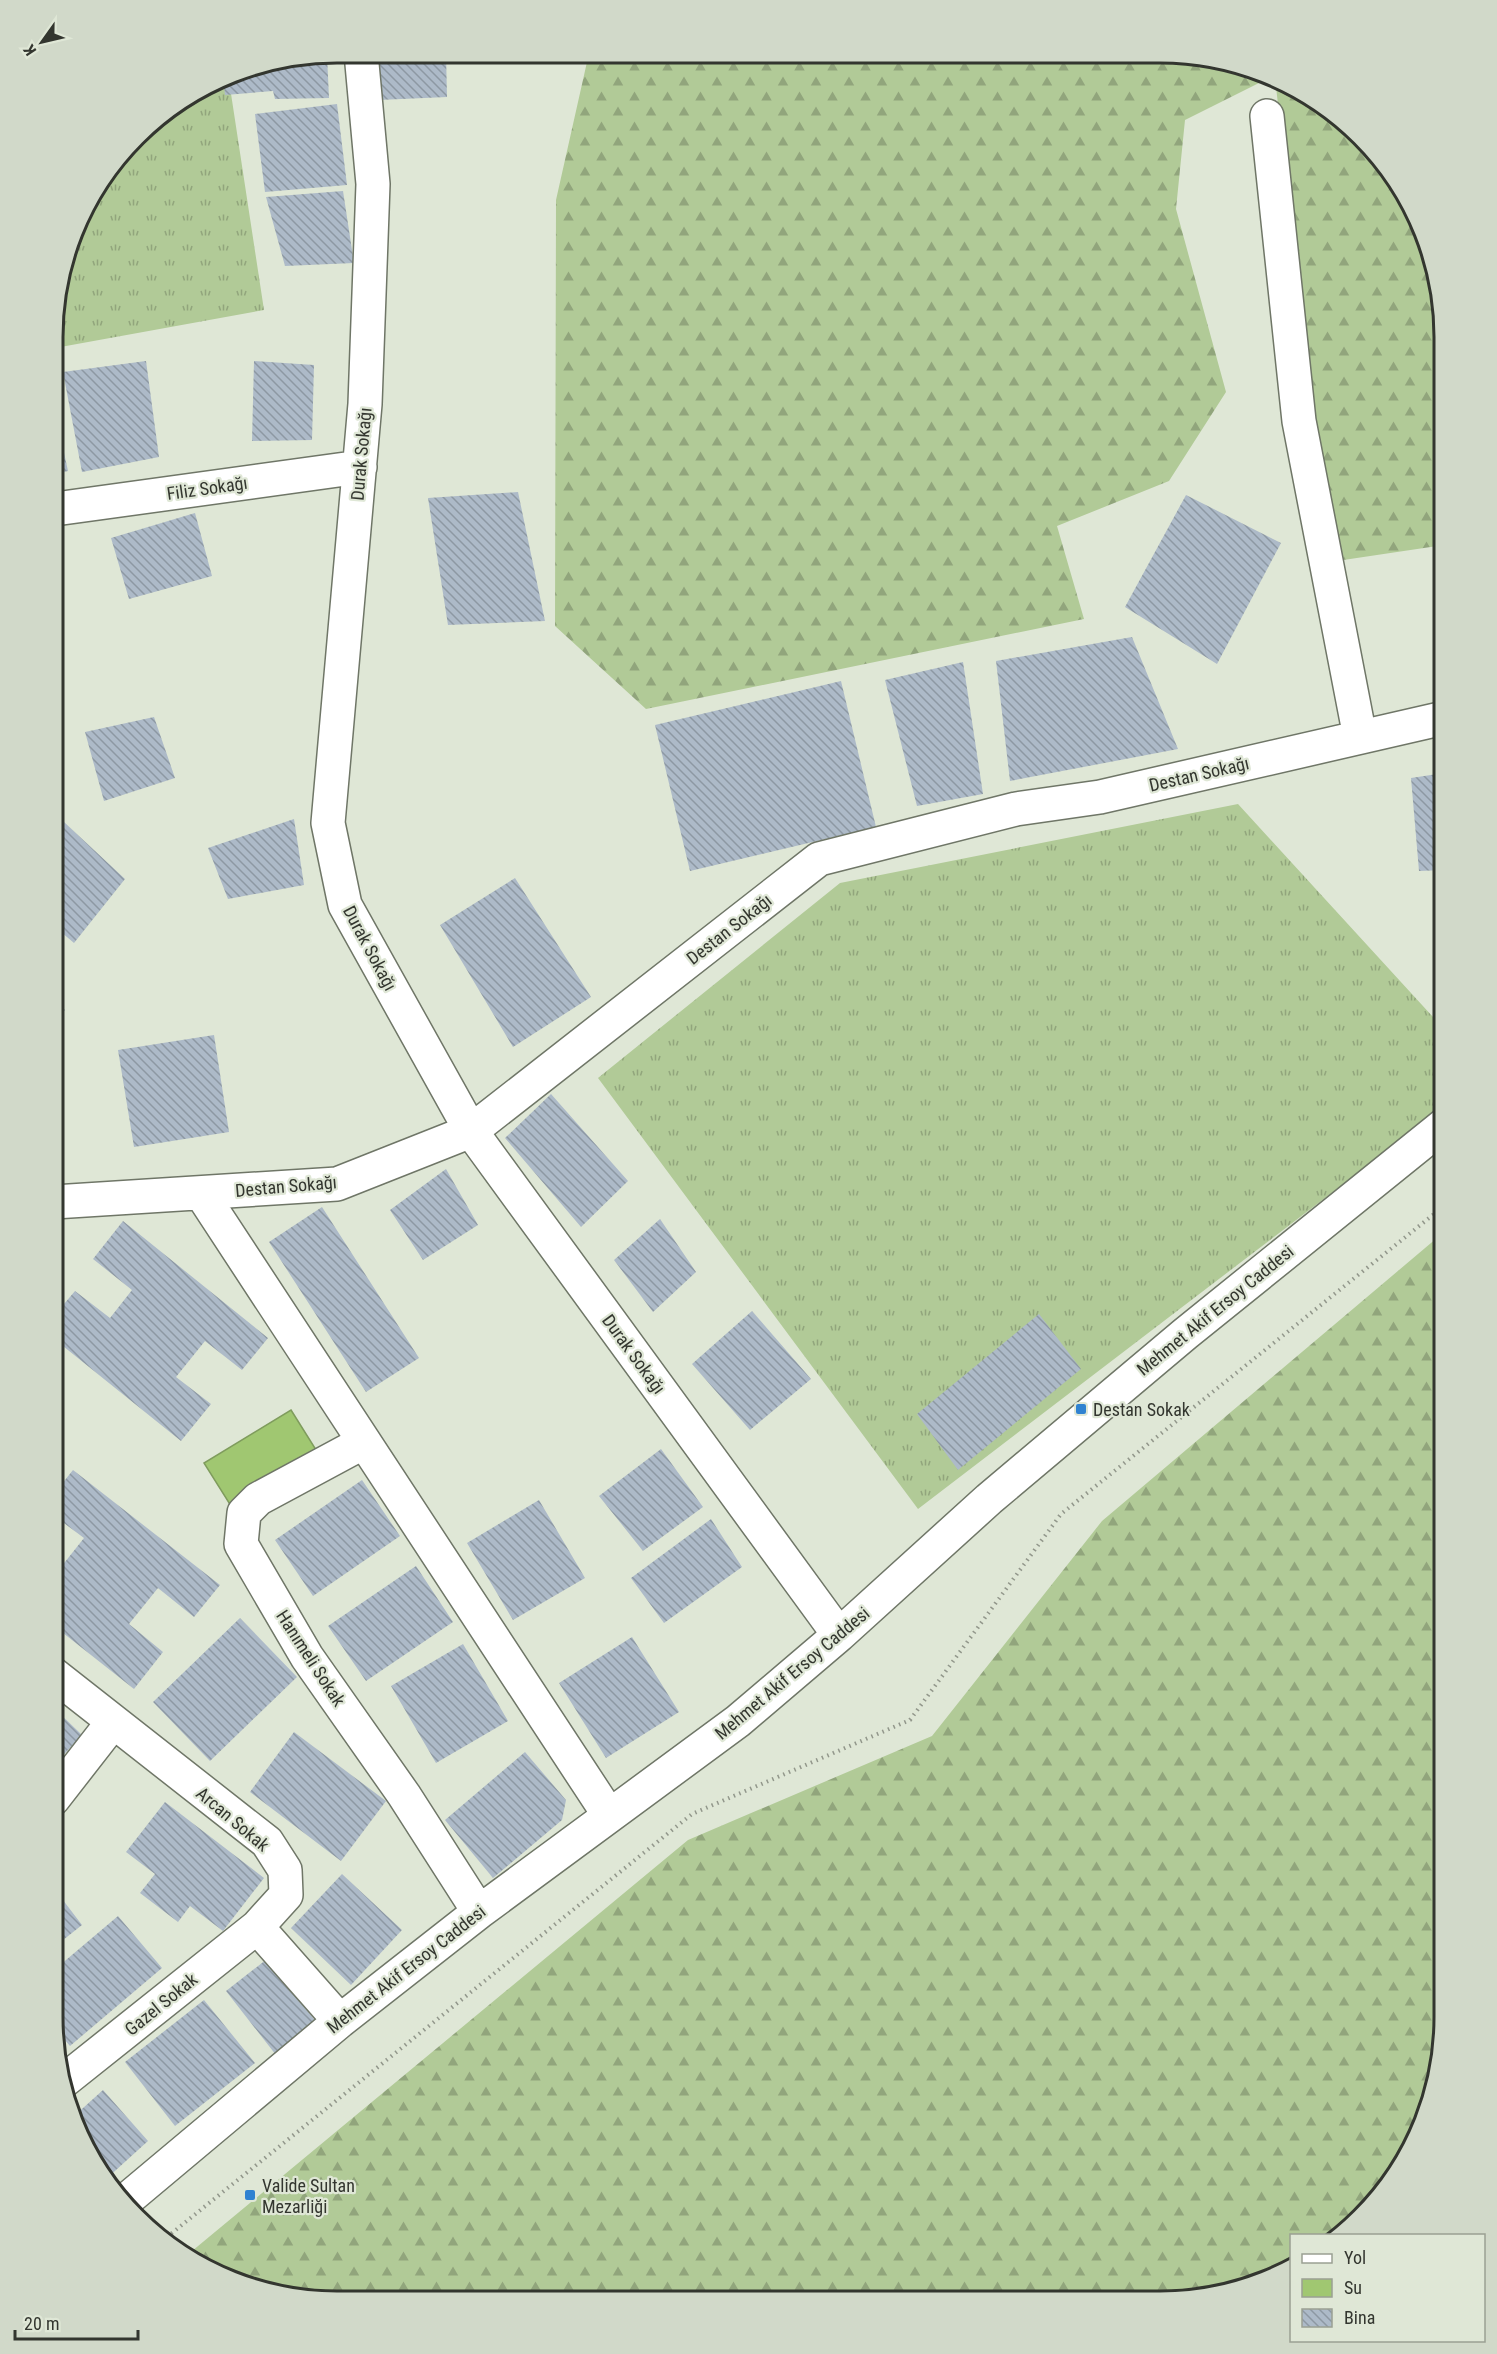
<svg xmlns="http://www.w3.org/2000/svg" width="1497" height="2354" viewBox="0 0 1497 2354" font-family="'Roboto Condensed',sans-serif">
<defs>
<pattern id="grass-tufts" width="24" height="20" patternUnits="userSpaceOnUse" patternTransform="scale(1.5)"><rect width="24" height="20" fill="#b1ca97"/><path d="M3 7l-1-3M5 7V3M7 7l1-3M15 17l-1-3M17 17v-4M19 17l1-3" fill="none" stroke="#91a57c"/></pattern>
<pattern id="forest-firs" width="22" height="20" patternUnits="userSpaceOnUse" patternTransform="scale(1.5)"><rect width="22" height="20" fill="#b1ca97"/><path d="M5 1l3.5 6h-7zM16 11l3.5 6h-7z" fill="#91a57c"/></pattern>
<pattern id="building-back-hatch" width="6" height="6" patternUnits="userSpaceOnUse" patternTransform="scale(1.5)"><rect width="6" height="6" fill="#adbac8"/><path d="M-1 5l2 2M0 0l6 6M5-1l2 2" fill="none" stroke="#8d98a3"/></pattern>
</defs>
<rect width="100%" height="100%" fill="#dfe7d6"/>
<path fill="url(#grass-tufts)" d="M 228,74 L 264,310 L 55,348 L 55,300 L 82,211 L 149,123 Z
M 1238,804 L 1444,1029 L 1444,1107 L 918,1509 L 598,1078 L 840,883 Z"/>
<path fill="url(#forest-firs)" d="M 589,53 L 1197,55 L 1273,76 L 1185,120 L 1176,209 L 1226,392 L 1169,481 L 1057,526 L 1084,619 L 646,709 L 555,626 L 556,200 Z
M 1275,78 L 1333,111 L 1385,164 L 1423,228 L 1444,337 L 1444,545 L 1330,562 Z
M 1444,1232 L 1444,2036 L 1429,2109 L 1386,2190 L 1340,2235 L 1292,2236 L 1291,2267 L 1269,2280 L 1160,2301 L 300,2299 L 229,2280 L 186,2256 L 688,1840 L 932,1736 L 1102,1521 Z"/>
<path fill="#a0c771" stroke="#7f9c5d" stroke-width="1.5" d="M 291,1410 L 318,1453 L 231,1506 L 204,1463 Z"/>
<path fill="url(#building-back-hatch)" d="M 377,53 L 446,53 L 447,97 L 379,100 Z
M 327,55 L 329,98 L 275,99 L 273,91 L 225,95 L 223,77 L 229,74 Z
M 337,104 L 347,185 L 265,192 L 255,114 Z
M 343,191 L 354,263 L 285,266 L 266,197 Z
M 146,361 L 159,457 L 82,472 L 63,372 Z
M 254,361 L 314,365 L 312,440 L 252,441 Z
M 55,411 L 68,471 L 55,474 Z
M 518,492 L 545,621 L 448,625 L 428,498 Z
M 1186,495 L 1281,543 L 1217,664 L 1125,607 Z
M 195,513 L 212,576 L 129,599 L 111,538 Z
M 1132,637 L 1178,749 L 1010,781 L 996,661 Z
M 963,662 L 983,794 L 917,806 L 885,680 Z
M 841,681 L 876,827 L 690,871 L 655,725 Z
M 154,717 L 175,778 L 104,801 L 85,732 Z
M 1444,773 L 1444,870 L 1419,871 L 1411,778 Z
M 294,819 L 304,885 L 228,899 L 208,848 Z
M 64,822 L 125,879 L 74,943 L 54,926 L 54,835 Z
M 515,878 L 591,997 L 513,1047 L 440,925 Z
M 54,1000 L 65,1010 L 54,1023 Z
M 214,1035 L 229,1132 L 134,1147 L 118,1050 Z
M 551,1094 L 628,1181 L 581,1227 L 505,1138 Z
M 446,1169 L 478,1225 L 423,1260 L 390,1210 Z
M 322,1207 L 419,1358 L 366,1392 L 269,1242 Z
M 660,1219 L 696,1272 L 653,1312 L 614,1260 Z
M 123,1221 L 268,1338 L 242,1370 L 205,1341 L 176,1377 L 211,1404 L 181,1441 L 53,1338 L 53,1317 L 75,1291 L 110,1318 L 132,1290 L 93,1259 Z
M 752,1311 L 811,1379 L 750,1430 L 692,1364 Z
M 1039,1314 L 1081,1369 L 958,1470 L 917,1414 Z
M 661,1449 L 703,1507 L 643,1551 L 599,1496 Z
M 73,1470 L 220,1585 L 194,1617 L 158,1588 L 129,1624 L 163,1652 L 134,1689 L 53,1625 L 53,1561 L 61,1567 L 84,1538 L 53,1515 L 53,1495 Z
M 362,1480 L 400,1536 L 313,1596 L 275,1540 Z
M 539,1500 L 585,1578 L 513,1620 L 467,1543 Z
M 711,1519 L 742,1567 L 664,1623 L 631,1578 Z
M 416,1566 L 453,1622 L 366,1681 L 328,1626 Z
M 240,1618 L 297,1677 L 210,1761 L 153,1702 Z
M 632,1637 L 679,1712 L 606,1758 L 559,1683 Z
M 463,1644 L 508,1721 L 436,1763 L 391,1686 Z
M 53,1707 L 82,1735 L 53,1766 Z
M 294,1732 L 386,1801 L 341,1861 L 250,1792 Z
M 525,1752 L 566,1800 L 562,1820 L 493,1878 L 445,1820 Z
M 165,1802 L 264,1878 L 223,1931 L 190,1906 L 178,1922 L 140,1893 L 155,1874 L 126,1852 Z
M 342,1874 L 402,1930 L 351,1985 L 291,1928 Z
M 53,1887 L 82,1925 L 53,1948 Z
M 118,1916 L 162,1968 L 70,2046 L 54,2027 L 53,1971 Z
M 267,1959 L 317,2023 L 276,2055 L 226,1991 Z
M 204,2000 L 255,2063 L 175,2126 L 125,2062 Z
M 103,2090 L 148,2141 L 105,2180 L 74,2126 L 73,2117 Z"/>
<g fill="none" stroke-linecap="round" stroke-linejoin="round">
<g stroke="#6f7667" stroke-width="36">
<path id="minor" d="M 361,53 L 373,184 L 365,404 L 328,823 L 345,905 L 471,1131 L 839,1635
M 1267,116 L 1299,421 L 1360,737
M 55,509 L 360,467
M 201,1193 L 609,1815
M 54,1202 L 337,1184 L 471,1131 L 819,859 L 1016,809 L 1100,797 L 1444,718
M 364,1442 L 258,1499 L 244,1513 L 241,1544 L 307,1657 L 404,1795 L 479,1912
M 53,1674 L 267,1842 L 285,1870 L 286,1895 L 257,1927 L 340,2021
M 53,1799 L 113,1722
M 65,2080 L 257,1927
M 124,2202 L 340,2021 L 479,1912 L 738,1721 L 839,1635 L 989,1499 L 1185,1334 L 1444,1125"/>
</g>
<path stroke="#92978b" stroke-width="4" stroke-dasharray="1.5 4.5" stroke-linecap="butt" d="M 162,2241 L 692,1814 L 910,1720 L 1061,1514 L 1444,1206"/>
<use href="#minor" stroke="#fff" stroke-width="33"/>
</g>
<g fill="#3082d1" stroke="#dfe7d6" stroke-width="2">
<rect x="1075" y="1403" width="12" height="12" rx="3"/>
<rect x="244" y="2189" width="12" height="12" rx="3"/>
</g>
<g text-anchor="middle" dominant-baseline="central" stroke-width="4.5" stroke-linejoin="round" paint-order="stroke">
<g font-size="18" fill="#33362f" stroke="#dfe7d6">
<text transform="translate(361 454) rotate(-85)">Durak Sokağı</text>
<text transform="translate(207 488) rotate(-8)">Filiz Sokağı</text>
<text transform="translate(1199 774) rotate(-13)">Destan Sokağı</text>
<text transform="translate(729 929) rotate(-38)">Destan Sokağı</text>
<text transform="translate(370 948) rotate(62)">Durak Sokağı</text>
<text transform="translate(286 1186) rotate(-5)">Destan Sokağı</text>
<text transform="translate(1215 1310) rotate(-39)">Mehmet Akif Ersoy Caddesi</text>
<text transform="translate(634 1354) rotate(54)">Durak Sokağı</text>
<text transform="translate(311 1658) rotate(57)">Hanımeli Sokak</text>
<text transform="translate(792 1673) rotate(-40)">Mehmet Akif Ersoy Caddesi</text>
<text transform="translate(233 1819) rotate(40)">Arcan Sokak</text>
<text transform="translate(406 1969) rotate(-38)">Mehmet Akif Ersoy Caddesi</text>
<text transform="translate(161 2004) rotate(-39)">Gazel Sokak</text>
</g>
<g font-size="18" fill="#33362f" stroke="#dfe7d6" text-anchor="start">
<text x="1093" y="1409">Destan Sokak</text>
<text x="262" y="2185">Valide Sultan<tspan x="262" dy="21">Mezarliği</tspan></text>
</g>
</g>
<path d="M0 0H1497V2354H0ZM337 63H1160A274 274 0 0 1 1434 337V2017A274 274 0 0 1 1160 2291H337A274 274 0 0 1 63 2017V337A274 274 0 0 1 337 63Z" fill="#d1d9c9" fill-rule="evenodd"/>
<path fill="none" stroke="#33362f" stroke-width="3" d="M337 63H1160A274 274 0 0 1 1434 337V2017A274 274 0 0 1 1160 2291H337A274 274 0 0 1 63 2017V337A274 274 0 0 1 337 63Z"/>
<rect x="1290" y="2234" width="195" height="108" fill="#dfe7d6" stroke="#9aa093" stroke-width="1.5"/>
<rect x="1302" y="2254" width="30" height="9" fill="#ffffff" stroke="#9aa093" stroke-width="1.5"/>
<text x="1344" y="2264" font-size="18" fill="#33362f">Yol</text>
<rect x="1302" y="2279" width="30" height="18" fill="#a0c771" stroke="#9aa093" stroke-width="1.5"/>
<text x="1344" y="2294" font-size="18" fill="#33362f">Su</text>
<rect x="1302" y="2309" width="30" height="18" fill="url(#building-back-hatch)" stroke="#9aa093" stroke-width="1.5"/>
<text x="1344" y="2324" font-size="18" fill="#33362f">Bina</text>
<g transform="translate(42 42) rotate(236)" stroke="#dfe7d6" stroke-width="4.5" paint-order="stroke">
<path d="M0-4.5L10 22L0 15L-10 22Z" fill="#33362f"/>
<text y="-9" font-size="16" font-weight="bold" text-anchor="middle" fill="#33362f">K</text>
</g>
<path d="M15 2330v9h123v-9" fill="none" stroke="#33362f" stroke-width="3"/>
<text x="24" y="2330" font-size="18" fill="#33362f" stroke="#dfe7d6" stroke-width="4.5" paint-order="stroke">20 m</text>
</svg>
